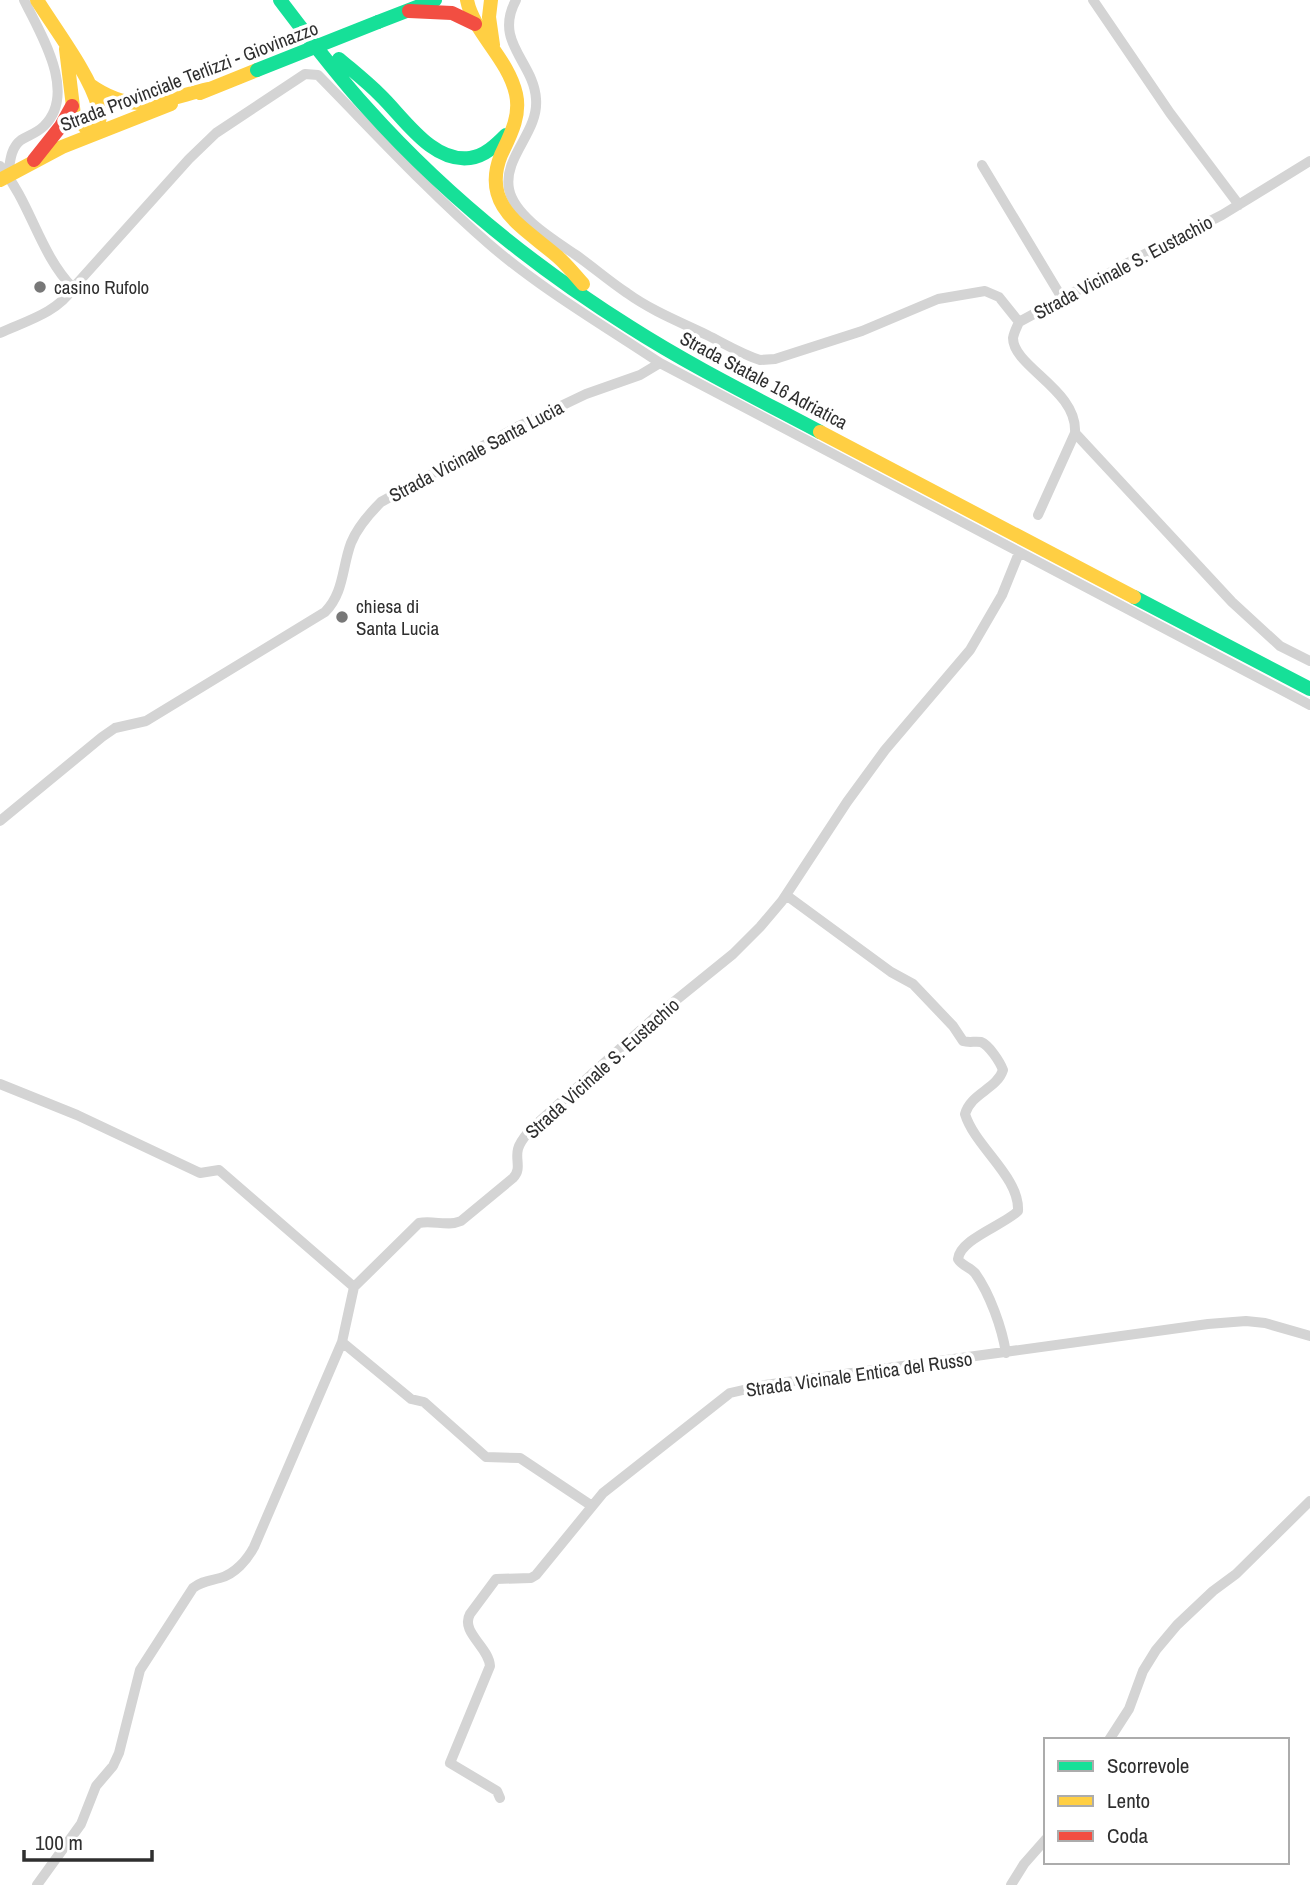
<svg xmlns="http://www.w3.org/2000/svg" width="1310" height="1885" viewBox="0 0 1310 1885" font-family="'Archivo Narrow',sans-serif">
<rect width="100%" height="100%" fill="#fff"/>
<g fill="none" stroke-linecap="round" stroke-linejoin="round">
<path stroke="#d4d4d4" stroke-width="10" d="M 516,0 C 493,42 534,62 536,99 C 539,132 503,157 509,189 C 514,216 554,240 576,255 C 593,267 609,281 627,293 C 652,311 680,322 707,335 C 725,344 741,354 760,360 L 775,359 L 862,331 L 938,299 L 985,291 L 999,297 L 1019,322
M 1093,0 L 1170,113 L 1239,205
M 982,165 L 1062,298
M 0,166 C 31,203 39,253 73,288
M 8,175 C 10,164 10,148 21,140 C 29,135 37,133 44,126 C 78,93 40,33 24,0
M 0,333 C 26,321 57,313 73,288 L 189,159 L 216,133 L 305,74 L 318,75 C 374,132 428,191 489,244 C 541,289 603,325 660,363 L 1310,705
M 1075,433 L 1232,602 L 1280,646 L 1310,661
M 1038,515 L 1075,433 C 1078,390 1013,367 1013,338 C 1014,332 1017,327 1019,322 L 1137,258 L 1222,215 L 1310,161
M 0,821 L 102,737 L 115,728 L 146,721 L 325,612 C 344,593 342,567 351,543 C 357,528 369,514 381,502 L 519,426 L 586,394 L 640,375 L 660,363
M 786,895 L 891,972 L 913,984 L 953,1026 L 963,1041 C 969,1043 975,1041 981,1042 C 989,1045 1000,1062 1003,1070 C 997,1089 971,1093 965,1114 C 975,1147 1020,1177 1018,1211 C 1004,1225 960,1239 958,1259 C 962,1266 970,1267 975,1273 C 990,1294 1002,1328 1006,1353
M 0,1084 L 77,1115 L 200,1173 L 219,1170 L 354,1287
M 342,1342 L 411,1399 L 424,1402 L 486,1457 L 520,1458 L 592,1506
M 1109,1740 L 1129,1709 L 1143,1671 L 1156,1650 L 1177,1625 L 1213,1591 L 1236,1574 L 1310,1501
M 500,1798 L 497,1791 L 450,1763 L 490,1666 C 489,1647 460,1632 470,1614 L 496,1579 L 531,1578 L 536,1575 L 603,1493 L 730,1393 L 765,1385 L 1208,1324 L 1246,1321 L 1265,1323 L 1310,1336
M 37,1885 L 81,1824 L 96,1786 L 113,1766 L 119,1753 L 140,1670 L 193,1588 C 202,1581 209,1581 220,1578 C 235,1574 247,1560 254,1547 L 342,1342 L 354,1287 L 419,1223 C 434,1220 447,1227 461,1221 L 513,1178 C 522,1169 515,1160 518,1149 C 520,1141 526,1135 531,1129 L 654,1018 L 733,954 L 760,927 L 782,901 L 847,802 L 885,750 L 970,650 L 1002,595 L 1019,553
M 1011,1885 L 1024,1864 L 1046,1839"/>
<path stroke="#16e098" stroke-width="14" d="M 280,0 C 308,37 335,73 366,107 C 442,192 533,266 630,327 C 691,366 756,398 820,432
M 378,22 L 435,0
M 339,59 C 353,71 367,82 380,95 C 404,118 432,163 470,158 C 485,156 496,145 506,135
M 1134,597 L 1310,689"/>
<path stroke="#ffcf43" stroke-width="14" d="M 37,0 C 55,29 90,75 98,106 C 101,115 99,124 97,133 L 86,128 L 74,115 L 66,49
M 467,0 C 473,32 508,58 516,94 C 521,116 510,136 501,155 C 480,207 525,228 558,257 C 567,265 575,275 583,284
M 491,0 L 489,17 L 493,45
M 90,85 C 134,116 161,100 208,89
M 200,93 L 257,70
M 0,180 L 62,147 L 171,104
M 820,432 L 1134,597"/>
<path stroke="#f24e42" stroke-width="14" d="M 409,11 L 452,13 L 475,24
M 34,160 L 61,126 L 72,106"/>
<path stroke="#16e098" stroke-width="14" d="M 257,70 L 378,22"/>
</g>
<g fill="#787878" stroke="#fff" stroke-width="2.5">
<circle cx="40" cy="287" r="7"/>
<circle cx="342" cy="617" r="7"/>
</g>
<g text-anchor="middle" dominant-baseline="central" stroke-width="7" stroke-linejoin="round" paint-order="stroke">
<g font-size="19" fill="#2f2f2f" stroke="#fff">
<text transform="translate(189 76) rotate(-21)">Strada Provinciale Terlizzi - Giovinazzo</text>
<text transform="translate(1123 267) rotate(-28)">Strada Vicinale S. Eustachio</text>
<text transform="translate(764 380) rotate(28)">Strada Statale 16 Adriatica</text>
<text transform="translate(476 451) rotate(-28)">Strada Vicinale Santa Lucia</text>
<text transform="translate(602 1068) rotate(-42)">Strada Vicinale S. Eustachio</text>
<text transform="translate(859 1374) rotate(-8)">Strada Vicinale Entica del Russo</text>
</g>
<g font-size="19" fill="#2f2f2f" stroke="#fff" text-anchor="start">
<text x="54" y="287">casino Rufolo</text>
<text x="356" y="606">chiesa di<tspan x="356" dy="22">Santa Lucia</tspan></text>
</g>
</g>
<rect x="1044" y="1738" width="245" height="126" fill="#ffffff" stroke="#acacac" stroke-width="2"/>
<rect x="1058" y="1761" width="35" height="10" fill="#16e098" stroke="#acacac" stroke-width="2"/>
<text x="1107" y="1773" font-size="21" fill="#2f2f2f">Scorrevole</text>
<rect x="1058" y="1796" width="35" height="10" fill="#ffcf43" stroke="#acacac" stroke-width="2"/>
<text x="1107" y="1808" font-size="21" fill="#2f2f2f">Lento</text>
<rect x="1058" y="1831" width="35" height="10" fill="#f24e42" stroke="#acacac" stroke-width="2"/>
<text x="1107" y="1843" font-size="21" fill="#2f2f2f">Coda</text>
<path d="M24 1850v10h128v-10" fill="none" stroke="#2f2f2f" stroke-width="3.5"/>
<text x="35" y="1850" font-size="21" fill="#2f2f2f" stroke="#ffffff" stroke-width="5" paint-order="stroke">100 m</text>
</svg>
